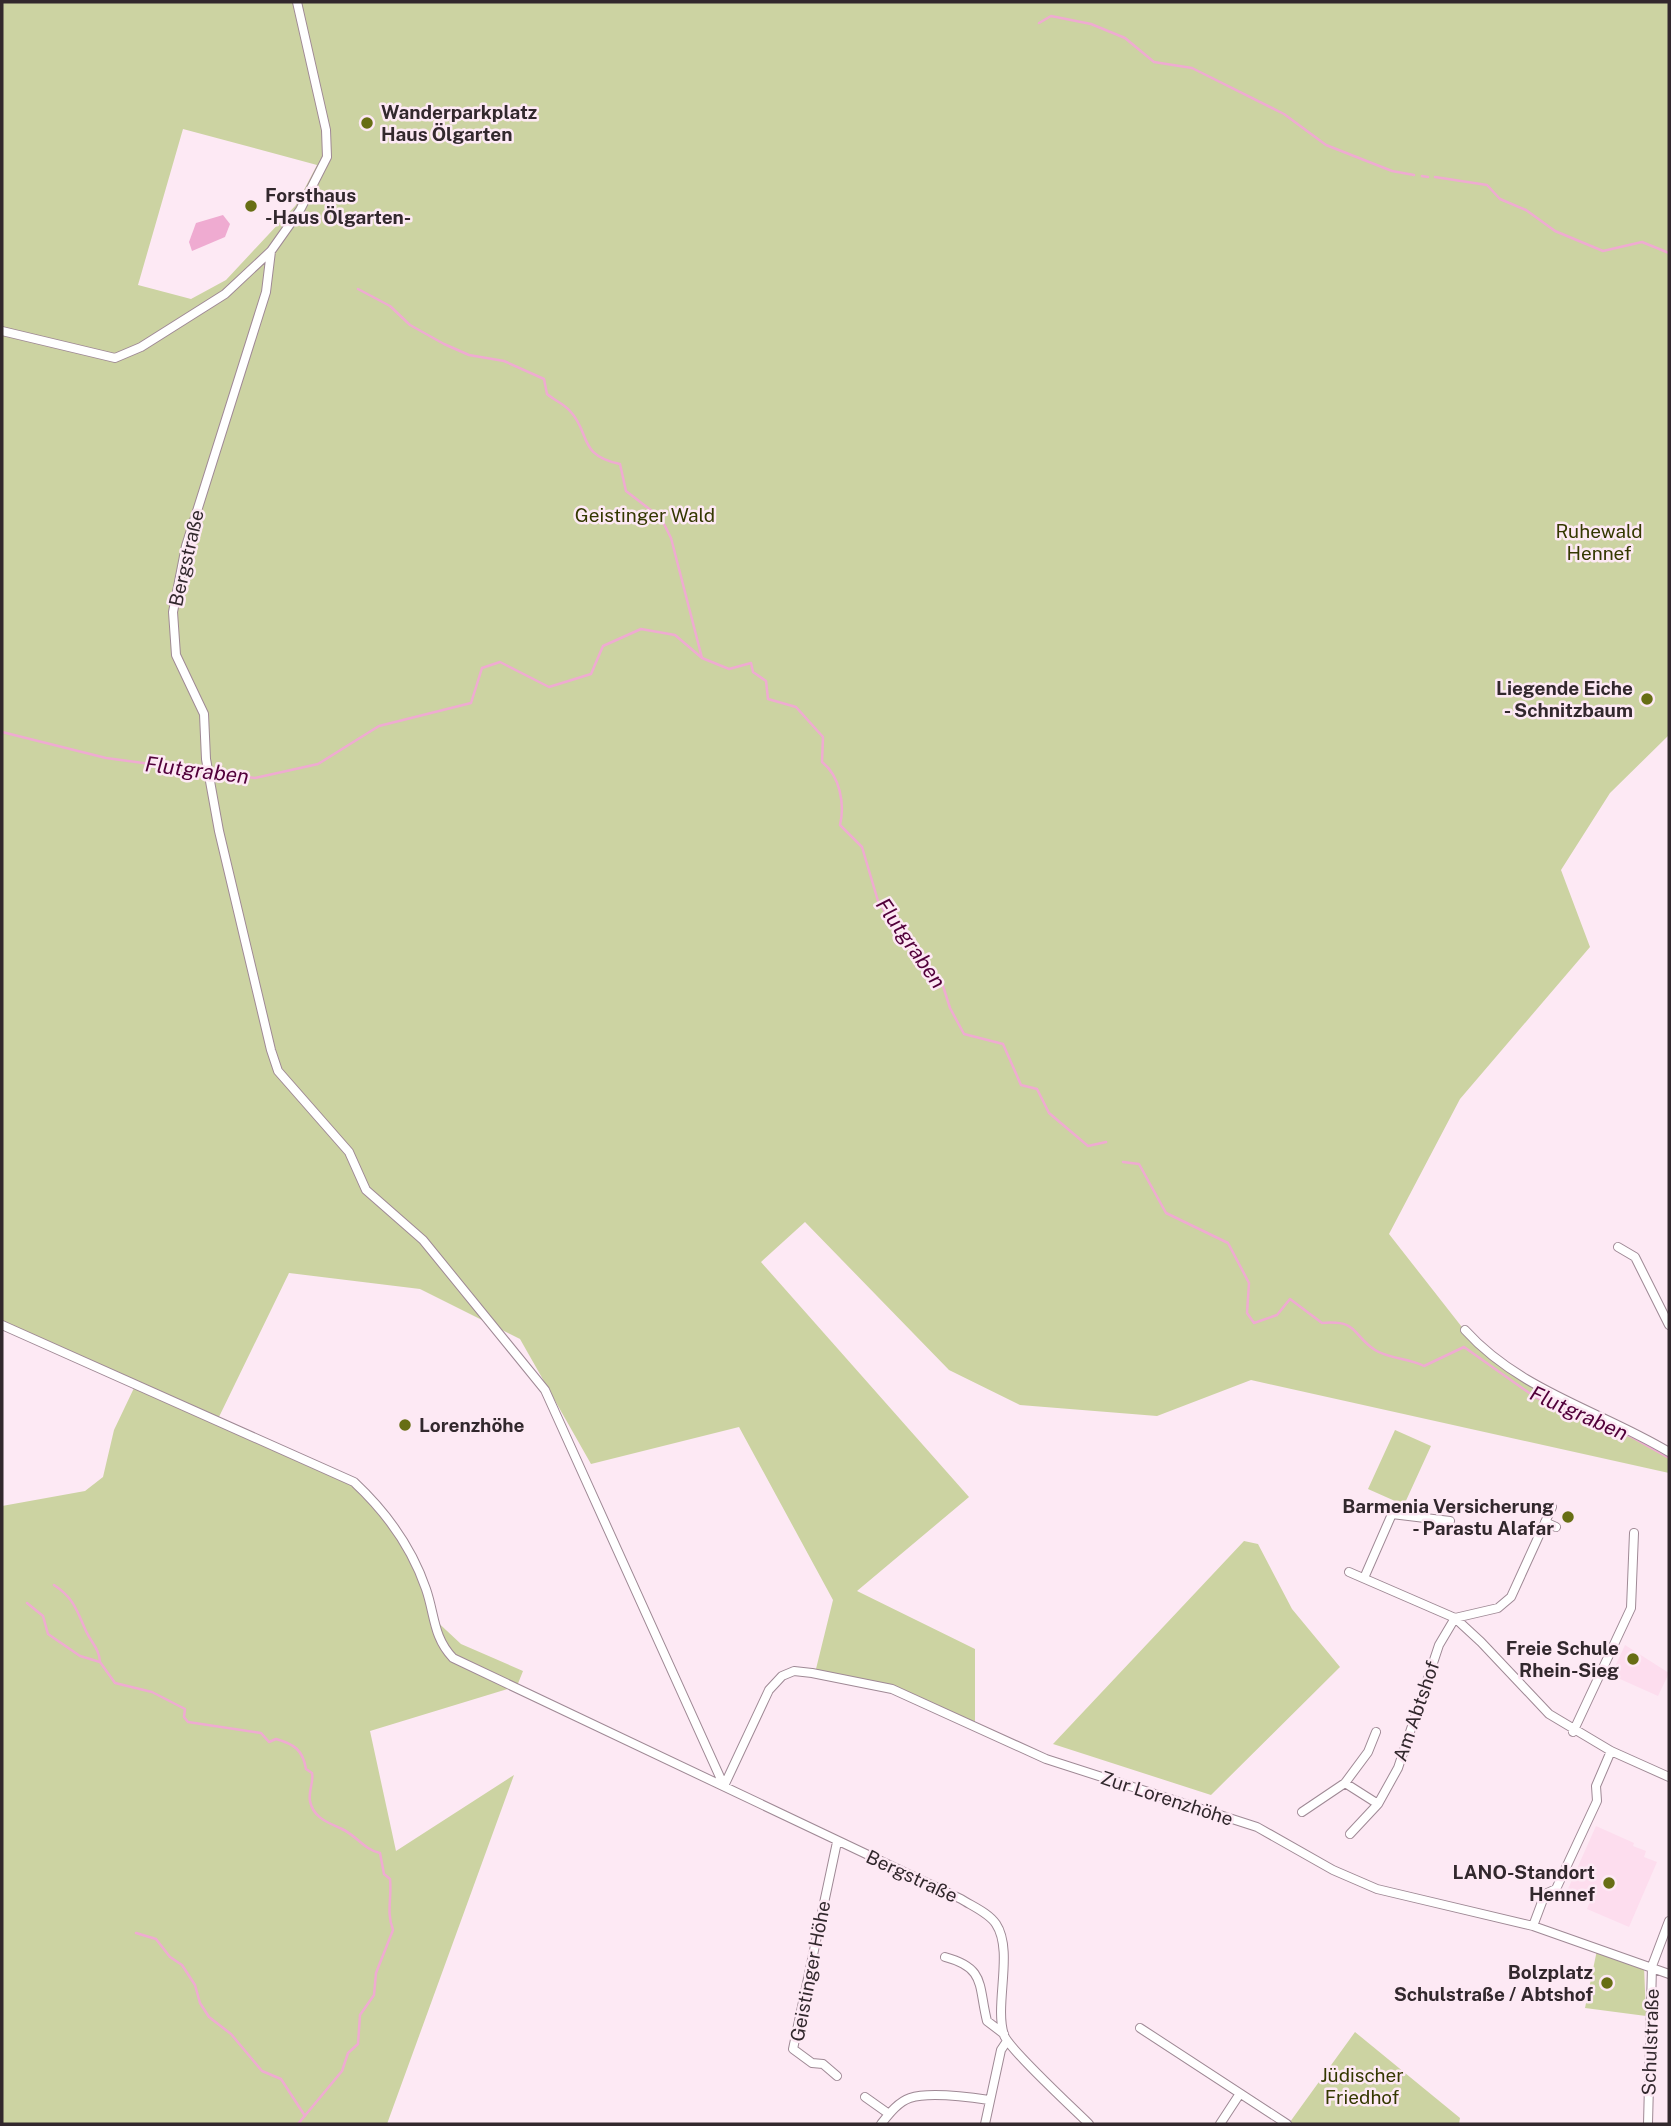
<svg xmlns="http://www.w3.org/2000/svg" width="1671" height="2126" viewBox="0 0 1671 2126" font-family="'Public Sans',sans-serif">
<rect width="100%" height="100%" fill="#fde9f4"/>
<path fill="#fdddee" d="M 1625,1645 L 1669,1673 L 1658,1696 L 1611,1675 Z
M 1596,1826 L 1634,1843 L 1633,1846 L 1646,1851 L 1644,1857 L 1657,1862 L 1629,1927 L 1587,1909 L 1591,1899 L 1568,1889 Z"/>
<path fill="#ccd3a2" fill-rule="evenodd" d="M 2,2 L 1669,2 L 1669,735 L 1610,793 L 1561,870 L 1590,947 L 1460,1099 L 1389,1234 L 1465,1331 L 1529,1382 L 1669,1452 L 1669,1473 L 1251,1380 L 1157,1416 L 1020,1405 L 949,1370 L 805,1222 L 761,1262 L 969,1497 L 857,1591 L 975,1649 L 975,1726 L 892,1689 L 815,1673 L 833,1600 L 739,1427 L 591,1464 L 520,1339 L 420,1289 L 289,1273 L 217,1421 L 325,1466 L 380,1504 L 419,1575 L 432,1617 L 461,1644 L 523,1671 L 517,1686 L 370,1731 L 396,1851 L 514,1775 L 387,2124 L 2,2124 L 2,1506 L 85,1491 L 103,1477 L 114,1430 L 134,1388 L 2,1324 ZM 183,129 L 317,165 L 296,205 L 226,280 L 191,299 L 138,285 Z
M 1395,1430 L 1431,1446 L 1404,1505 L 1368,1489 Z
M 1244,1541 L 1258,1544 L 1292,1609 L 1340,1667 L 1211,1795 L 1053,1744 Z
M 1597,1950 L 1644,1966 L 1646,2016 L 1585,2008 Z
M 1355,2032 L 1460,2118 L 1459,2124 L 1293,2124 L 1290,2122 Z"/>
<path fill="#efabd1" d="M 223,215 L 230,224 L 225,237 L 192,251 L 189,242 L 196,223 Z"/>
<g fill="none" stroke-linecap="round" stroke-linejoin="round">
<path stroke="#efabd1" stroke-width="2.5" d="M 1039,23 L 1051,16 L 1091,24 L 1125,38 L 1154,62 L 1192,68 L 1284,114 L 1326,145 L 1392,171 L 1414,175
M 1422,176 L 1428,177
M 1435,177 L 1487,185 L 1500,199 L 1526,210 L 1555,231 L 1603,251 L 1642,242 L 1669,253
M 358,289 L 390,306 L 410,325 L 444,344 L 469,355 L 504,361 L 544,379 L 547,394 C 554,400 564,404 570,411 C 591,433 577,455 620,464 L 626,491 L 661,518 L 671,538 L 702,658
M 2,732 L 106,758 L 255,778 L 318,764 L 379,726 L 471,703 L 482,668 L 500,662 L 549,687 L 591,674 L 603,646 L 641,629 L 675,635 L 702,658 L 729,669 L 751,663 L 753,672 L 766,681 L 768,699 L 796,707 L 823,737 L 822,762 C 840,776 845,804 840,825 L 862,847 L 878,901 L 907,946 L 943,986 L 950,1008 L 964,1034 L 1003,1044 L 1021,1085 L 1037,1089 L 1049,1113 L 1088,1146 L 1106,1142
M 1123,1162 L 1139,1164 L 1166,1213 L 1228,1243 L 1249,1283 L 1247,1313 L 1254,1323 L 1277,1315 L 1290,1299 L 1322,1323 C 1359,1320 1351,1334 1375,1350 C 1389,1359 1409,1358 1424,1366 L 1464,1347 L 1535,1397 L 1630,1436 L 1669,1458
M 54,1585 C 74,1598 77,1611 86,1631 C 92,1644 99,1648 100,1662
M 27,1603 L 43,1616 L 48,1634 L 80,1656 L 100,1662 L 115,1683 L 152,1692 L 185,1709 L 184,1717 L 188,1722 L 261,1733 L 269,1742 L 276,1739 C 294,1744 303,1750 306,1769 L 312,1773 C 314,1782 308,1791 310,1801 C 313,1818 329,1823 342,1829 C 357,1836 363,1849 380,1853 L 384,1874 L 390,1879 C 392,1899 386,1911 393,1930 L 376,1973 L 374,1995 L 360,2015 L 358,2044 L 348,2053 L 342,2071 L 298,2124
M 136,1933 L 156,1939 L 170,1957 L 182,1965 L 195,1985 L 200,2003 L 209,2017 L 231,2034 L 262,2071 L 281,2079 L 305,2116"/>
<g stroke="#9f8995" stroke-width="10">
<path id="minor" d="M 271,251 L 266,292 L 186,546 L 173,612 L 176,655 L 204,714 L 206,759 L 219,831 L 271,1050 L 278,1071 L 349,1152 L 366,1190 L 423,1240 L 545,1390 L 724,1786
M 2,331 L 115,358 L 141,347 L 225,294 L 271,251 L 300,210 L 327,157 L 326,130 L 297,2
M 1618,1247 L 1635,1257 L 1669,1325
M 2,1325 L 354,1482 C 385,1511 412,1548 426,1589 C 435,1615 433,1637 453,1658 L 961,1899 C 972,1906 989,1913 996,1924 C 1014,1951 994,2005 1004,2035 C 1008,2048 1075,2110 1089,2124
M 1465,1330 C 1520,1391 1601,1411 1669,1452
M 1545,1522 L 1556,1527
M 1349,1572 L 1455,1618 L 1481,1642 L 1549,1714 L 1611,1751 L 1669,1777
M 1364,1578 L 1392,1514 L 1450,1521
M 1376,1732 L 1368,1752 L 1345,1783 L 1378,1804 L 1398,1768 L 1439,1645 L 1455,1618 L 1498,1608 L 1511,1597 L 1552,1507
M 1573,1732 L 1631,1608 L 1634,1533
M 724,1786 L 769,1690 L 782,1676 L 794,1671 L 812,1673 L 892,1689 L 1046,1759 L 1257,1827 L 1333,1870 L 1377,1889 L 1533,1926 L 1669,1974
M 1302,1812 L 1345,1783
M 1350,1834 L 1378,1804
M 837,1842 L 793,2049 L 812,2063 L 823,2064 L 837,2076
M 1533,1926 L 1545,1894 L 1556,1889 L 1597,1801 L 1596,1786 L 1611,1751
M 945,1957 C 986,1968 978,1985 987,2021 L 1004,2034
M 1140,2028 L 1287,2124
M 865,2097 L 889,2114
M 881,2124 C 889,2114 898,2102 910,2098 C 928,2092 969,2097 989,2100
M 985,2124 L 1001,2050 L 1007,2041
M 1220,2124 L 1239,2095
M 1648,2124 L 1652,1966 L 1669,1921"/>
</g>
<use href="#minor" stroke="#fff" stroke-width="8"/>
</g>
<g fill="#676e14" stroke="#fde9f4" stroke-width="2.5">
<circle cx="367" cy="123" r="7"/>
<circle cx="251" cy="206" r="7"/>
<circle cx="1647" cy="699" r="7"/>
<circle cx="405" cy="1425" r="7"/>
<circle cx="1568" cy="1517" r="7"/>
<circle cx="1633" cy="1659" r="7"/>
<circle cx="1609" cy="1883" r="7"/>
<circle cx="1607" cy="1983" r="7"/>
</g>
<g text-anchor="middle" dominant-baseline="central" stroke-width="5" stroke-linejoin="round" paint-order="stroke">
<g font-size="19" font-weight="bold" fill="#32282d" stroke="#fde9f4" text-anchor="end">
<text x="381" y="112" text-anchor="start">Wanderparkplatz<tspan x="381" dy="22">Haus Ölgarten</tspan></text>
<text x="265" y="195" text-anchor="start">Forsthaus<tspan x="265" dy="22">-Haus Ölgarten-</tspan></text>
<text x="1633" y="688">Liegende Eiche<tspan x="1633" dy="22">- Schnitzbaum</tspan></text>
<text x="419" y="1425" text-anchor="start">Lorenzhöhe</text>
<text x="1554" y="1506">Barmenia Versicherung<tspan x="1554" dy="22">- Parastu Alafar</tspan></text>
<text x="1619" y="1648">Freie Schule<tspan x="1619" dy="22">Rhein-Sieg</tspan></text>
<text x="1595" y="1872">LANO-Standort<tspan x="1595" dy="22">Hennef</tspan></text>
<text x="1593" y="1972">Bolzplatz<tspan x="1593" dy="22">Schulstraße / Abtshof</tspan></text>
</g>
<g font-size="19" fill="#343800" stroke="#fde9f4">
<text x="645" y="515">Geistinger Wald</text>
<text x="1599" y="531">Ruhewald<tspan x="1599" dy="22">Hennef</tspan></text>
<text x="1362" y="2075">Jüdischer<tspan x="1362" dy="22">Friedhof</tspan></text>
</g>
<g font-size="19" fill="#32282d" stroke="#fde9f4">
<text transform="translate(186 558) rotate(-77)">Bergstraße</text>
<text transform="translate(1416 1711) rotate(-71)">Am Abtshof</text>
<text transform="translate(1167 1798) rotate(18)">Zur Lorenzhöhe</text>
<text transform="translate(912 1876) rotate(25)">Bergstraße</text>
<text transform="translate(810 1971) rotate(-79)">Geistinger Höhe</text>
<text transform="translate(1650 2042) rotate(-88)">Schulstraße</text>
</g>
<g font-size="21" font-style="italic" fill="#52003a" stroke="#fde9f4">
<text transform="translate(197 770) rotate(7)">Flutgraben</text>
<text transform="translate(911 943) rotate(55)">Flutgraben</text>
<text transform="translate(1579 1413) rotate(24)">Flutgraben</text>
</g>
</g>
<rect width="1671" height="2126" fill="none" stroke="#32282d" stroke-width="7"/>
</svg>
